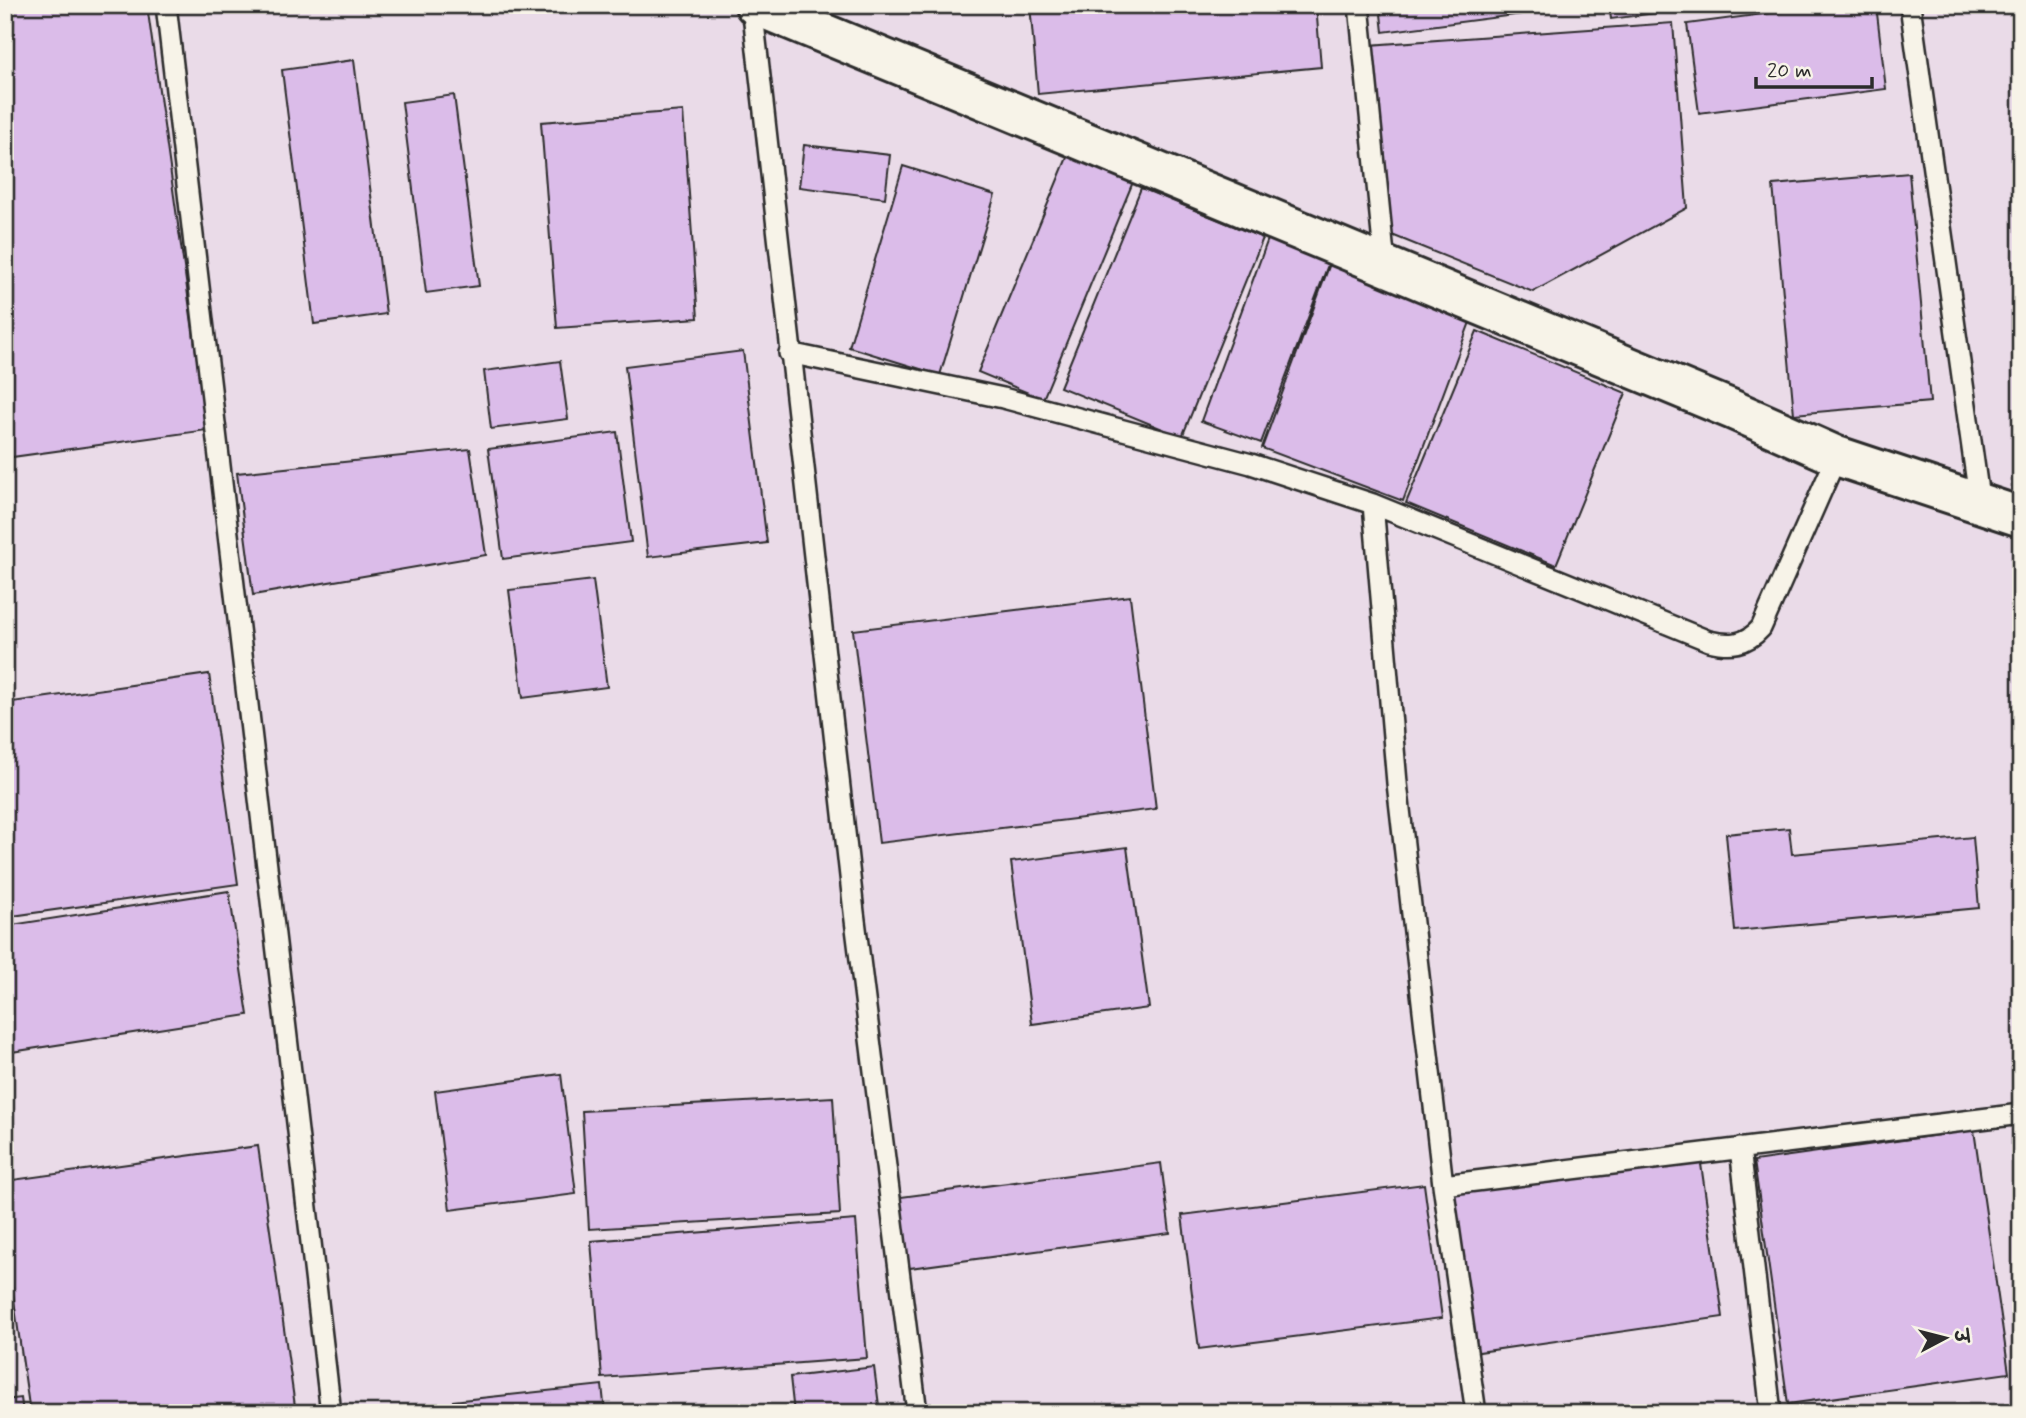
<svg xmlns="http://www.w3.org/2000/svg" width="2026" height="1418" viewBox="0 0 2026 1418" font-family="Mynerve,'Playpen Sans Deva',sans-serif">
<rect width="100%" height="100%" fill="#f1e8e8"/>
<filter id="ink" filterUnits="userSpaceOnUse"><feTurbulence type="fractalNoise" baseFrequency=".0143" numOctaves="2"/><feDisplacementMap in="SourceGraphic" scale="14" xChannelSelector="R" yChannelSelector="G"/><feConvolveMatrix kernelMatrix="1 2 1 2 8 2 1 2 1" color-interpolation-filters="sRGB"/></filter>
<g filter="url(#ink)">
<path fill="#eadbe8" d="M 5,5 L 2021,5 L 2021,1413 L 5,1413 Z"/>
<path fill="#dbbce9" stroke="#2b2b2b" stroke-width="2" d="M 5,5 L 147,5 L 207,430 L 5,458 Z
M 1030,5 L 1316,5 L 1321,67 L 1038,94 Z
M 1380,5 L 1592,5 L 1383,32 Z
M 1609,5 L 1716,5 L 1611,19 Z
M 1831,5 L 1876,5 L 1886,89 L 1699,113 L 1687,24 Z
M 1673,23 L 1687,208 L 1533,292 L 1382,231 L 1369,45 Z
M 354,60 L 386,314 L 314,324 L 282,70 Z
M 454,95 L 479,286 L 426,293 L 402,102 Z
M 683,111 L 698,318 L 557,328 L 541,122 Z
M 804,145 L 890,155 L 885,198 L 799,187 Z
M 1068,155 L 1133,182 L 1043,399 L 978,372 Z
M 903,166 L 995,195 L 940,375 L 849,347 Z
M 1909,173 L 1930,402 L 1794,414 L 1773,185 Z
M 1141,188 L 1263,238 L 1182,437 L 1060,387 Z
M 1268,239 L 1329,262 L 1261,443 L 1201,421 Z
M 1331,261 L 1473,314 L 1403,501 L 1262,448 Z
M 1477,331 L 1626,393 L 1556,565 L 1406,503 Z
M 743,351 L 767,543 L 648,557 L 625,366 Z
M 560,361 L 568,419 L 491,429 L 484,371 Z
M 617,432 L 631,542 L 503,559 L 488,449 Z
M 470,449 L 486,555 L 253,595 L 237,473 Z
M 593,580 L 607,687 L 523,698 L 509,590 Z
M 1130,596 L 1156,809 L 879,843 L 853,630 Z
M 209,674 L 238,884 L 5,917 L 5,703 Z
M 1789,828 L 1792,854 L 1973,837 L 1979,908 L 1735,931 L 1726,834 Z
M 1127,847 L 1149,1008 L 1032,1024 L 1011,862 Z
M 229,891 L 248,1015 L 5,1053 L 5,926 Z
M 561,1074 L 576,1194 L 450,1210 L 435,1091 Z
M 833,1097 L 840,1214 L 589,1229 L 582,1111 Z
M 1974,1130 L 2009,1373 L 1788,1404 L 1754,1161 Z
M 258,1146 L 296,1413 L 30,1413 L 5,1237 L 5,1181 Z
M 1700,1157 L 1723,1317 L 1472,1353 L 1450,1193 Z
M 1161,1163 L 1170,1233 L 902,1269 L 893,1198 Z
M 1424,1184 L 1442,1318 L 1199,1349 L 1182,1215 Z
M 856,1220 L 867,1358 L 602,1378 L 591,1241 Z
M 874,1367 L 880,1413 L 794,1413 L 790,1377 Z
M 602,1385 L 605,1413 L 454,1413 L 453,1401 Z
M 21,1398 L 23,1413 L 5,1413 L 5,1400 Z"/>
<g fill="none" stroke-linecap="round" stroke-linejoin="round">
<g stroke="#2b2b2b" stroke-width="24">
<path id="service" d="M 166,5 L 331,1413
M 752,5 L 854,912 L 917,1413
M 1359,5 L 1385,265
M 1910,5 L 1980,505
M 789,353 L 1003,398 L 1251,464 L 1373,504 L 1709,641 C 1730,646 1746,645 1761,628 L 1837,456
M 1373,504 L 1397,783 L 1443,1185 L 1476,1413
M 1740,1148 L 1771,1413
M 1443,1185 L 2021,1114"/>
</g>
<g stroke="#2b2b2b" stroke-width="44">
<path id="tertiary" d="M 755,5 L 1731,409 L 1837,456 L 2021,517"/>
</g>
<use href="#service" stroke="#f7f3e8" stroke-width="19"/>
<use href="#tertiary" stroke="#f7f3e8" stroke-width="38"/>
</g>
</g>
<rect width="2026" height="1418" fill="none" stroke="#f7f3e8" stroke-width="28"/>
<rect x="14" y="14" width="1998" height="1390" fill="none" stroke="#2b2b2b" stroke-width="2.5" filter="url(#ink)"/>
<g transform="translate(1945 1338) rotate(83)" stroke="#f7f3e8" stroke-width="5" paint-order="stroke">
<path d="M0-5L12 26L0 18L-12 26Z" fill="#2b2b2b"/>
<text y="-10" font-size="19" font-weight="bold" text-anchor="middle" fill="#2b2b2b">उ</text>
</g>
<path d="M1756 77v10h116v-10" fill="none" stroke="#2b2b2b" stroke-width="3.5"/>
<text x="1767" y="77" font-size="21" fill="#2b2b2b" stroke="#f7f3e8" stroke-width="5" paint-order="stroke">20 m</text>
</svg>
